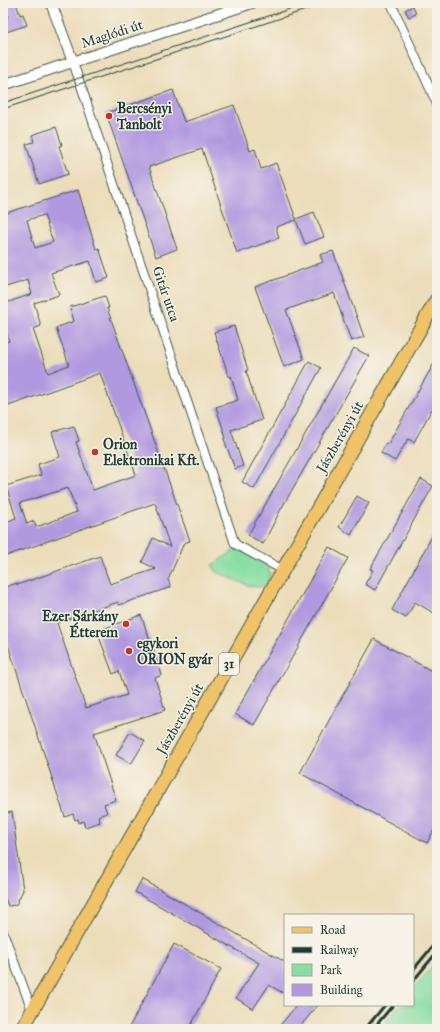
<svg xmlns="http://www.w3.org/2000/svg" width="440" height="1032" viewBox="0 0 440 1032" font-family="'IM FELL Great Primer',serif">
<rect width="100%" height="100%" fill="#f7f3e8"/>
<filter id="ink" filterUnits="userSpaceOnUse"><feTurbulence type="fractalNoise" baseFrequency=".025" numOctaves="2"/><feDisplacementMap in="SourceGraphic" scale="8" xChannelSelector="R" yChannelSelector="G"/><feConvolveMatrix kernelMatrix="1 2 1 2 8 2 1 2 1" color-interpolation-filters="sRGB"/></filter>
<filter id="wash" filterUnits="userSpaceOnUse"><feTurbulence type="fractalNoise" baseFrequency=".012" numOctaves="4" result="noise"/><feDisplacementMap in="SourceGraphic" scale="16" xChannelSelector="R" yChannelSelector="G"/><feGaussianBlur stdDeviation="0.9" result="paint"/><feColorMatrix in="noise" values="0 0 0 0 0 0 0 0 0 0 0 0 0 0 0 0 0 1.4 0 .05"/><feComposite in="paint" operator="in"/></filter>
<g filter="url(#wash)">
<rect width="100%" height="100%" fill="#ecddba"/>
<path fill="#88dea2" stroke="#548e6b" d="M 238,548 L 267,565 L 270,573 L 267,584 L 259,587 L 249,586 L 217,572 L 212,565 Z
M 437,961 L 437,1029 L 380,1029 L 400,1005 L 413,1005 L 413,989 Z"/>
<g id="blocks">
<path fill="#b199e0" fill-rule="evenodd" d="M 3,3 L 16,3 L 20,15 L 23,14 L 27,25 L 3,33 L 3,19 L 8,17 Z
M 413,6 L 416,14 L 409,17 L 405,10 Z
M 173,90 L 184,122 L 234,105 L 250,151 L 255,149 L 261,169 L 276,163 L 296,219 L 314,212 L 324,237 L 305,244 L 296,220 L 276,227 L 279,238 L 237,253 L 202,149 L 149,167 L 177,249 L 156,257 L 106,113 Z
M 56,127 L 62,145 L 59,146 L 68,174 L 39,184 L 26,144 L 34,142 L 32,135 Z
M 78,190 L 96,249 L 99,248 L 109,278 L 96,282 L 90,261 L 51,273 L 59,295 L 34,303 L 41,326 L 33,329 L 48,373 L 69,365 L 56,328 L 74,321 L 70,307 L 105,296 L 109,308 L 107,308 L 190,541 L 184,543 L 168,580 L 171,587 L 119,605 L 118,602 L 57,623 L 86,708 L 127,695 L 119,671 L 113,674 L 97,631 L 141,615 L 162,675 L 155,678 L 165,710 L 94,733 L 116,800 L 104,804 L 107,813 L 98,816 L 100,822 L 85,827 L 83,821 L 79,823 L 78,819 L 75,820 L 73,814 L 65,817 L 3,630 L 3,588 L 17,583 L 17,585 L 100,556 L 110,584 L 156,569 L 142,562 L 153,538 L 170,547 L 155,503 L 3,557 L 3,523 L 16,518 L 6,486 L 41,475 L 38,464 L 60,457 L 52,432 L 74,426 L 79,441 L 76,442 L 93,490 L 136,475 L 100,373 L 3,408 L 3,343 L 9,341 L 3,321 L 3,304 L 32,294 L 28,280 L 3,288 L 3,214 ZM 44,215 L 53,242 L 35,248 L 27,220 ZM 68,488 L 77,512 L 36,527 L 34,521 L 27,524 L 20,503 Z
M 333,251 L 364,337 L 351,341 L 334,293 L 286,310 L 304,359 L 284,367 L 255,287 L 323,262 L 320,255 Z
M 234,326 L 248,370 L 246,371 L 262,420 L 231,430 L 243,466 L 235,469 L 224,439 L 226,438 L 216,407 L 238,400 L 231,376 L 229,377 L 214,332 Z
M 354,348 L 369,356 L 281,509 L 263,544 L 248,535 Z
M 437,358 L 437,400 L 414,442 L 408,439 L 395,461 L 381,453 L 386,443 L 388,444 Z
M 309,361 L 321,368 L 254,489 L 242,482 Z
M 421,479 L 433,486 L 375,590 L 365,584 L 373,570 L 370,569 Z
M 357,496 L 369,503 L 351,535 L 339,527 Z
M 437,527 L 437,615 L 415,602 L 406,618 L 392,610 Z
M 329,547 L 348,558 L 254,725 L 235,714 Z
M 374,639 L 437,674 L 437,824 L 427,843 L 300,773 Z
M 130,732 L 145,741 L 131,764 L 116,755 Z
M 12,812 L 23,890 L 16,905 L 8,906 L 3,893 L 3,814 Z
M 142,879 L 285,962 L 285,994 L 269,985 L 253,1009 L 236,998 L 259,963 L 135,892 Z
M 174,944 L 221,969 L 189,1029 L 128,1029 Z
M 297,1005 L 318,1005 L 298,1029 L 277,1029 Z"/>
</g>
</g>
<g filter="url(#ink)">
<use href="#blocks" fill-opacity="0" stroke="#3e5548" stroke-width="1"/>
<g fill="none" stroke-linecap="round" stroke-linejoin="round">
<g stroke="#3e5548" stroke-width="10">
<path id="minor" d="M 391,3 L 437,104
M 73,62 L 235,544 L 283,570
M 3,932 L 32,1010"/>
</g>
<g stroke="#3e5548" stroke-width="12">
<path id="tertiary" d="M 51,3 L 73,62
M 3,85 L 252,3"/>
</g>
<g stroke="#3e5548" stroke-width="15">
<path id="primary" d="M 22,1029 L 437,299"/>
</g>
<use href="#minor" stroke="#fff" stroke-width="8"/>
<use href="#tertiary" stroke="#fff" stroke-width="10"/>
<use href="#primary" stroke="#f0c369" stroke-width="13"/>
<path stroke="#1f3d34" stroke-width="1" d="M 3,103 L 308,3
M 3,109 L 327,3"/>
<path stroke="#1f3d34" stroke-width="3" d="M 413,970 L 437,941
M 413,981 L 437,952
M 365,1029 L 385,1005
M 373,1029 L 393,1005"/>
</g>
</g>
<g fill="#c8321e" stroke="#f7f3e8" stroke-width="1.5">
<circle cx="109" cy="116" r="4"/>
<circle cx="95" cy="452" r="4"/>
<circle cx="126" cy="624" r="4"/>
<circle cx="129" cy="651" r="4"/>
</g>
<g text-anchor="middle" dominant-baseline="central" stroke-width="3" stroke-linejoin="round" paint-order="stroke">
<rect fill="#f7f3e8" stroke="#60746a" stroke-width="1" x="219" y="653" width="20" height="22" rx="3"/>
<g font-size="13" font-weight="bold" fill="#1f3d34">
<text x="229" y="664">31</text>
</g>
<g font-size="14" fill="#1f3d34" stroke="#f7f3e8">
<text transform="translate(112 34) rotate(-18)">Maglódi út</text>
<text transform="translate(166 294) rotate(71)">Gitár utca</text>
<text transform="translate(340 437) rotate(-60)">Jászberényi út</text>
<text transform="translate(180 719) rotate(-60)">Jászberényi út</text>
</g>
<g font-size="14" font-weight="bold" fill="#1f3d34" stroke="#f7f3e8" text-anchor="start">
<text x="117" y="108">Bercsényi<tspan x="117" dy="16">Tanbolt</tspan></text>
<text x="103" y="444">Orion<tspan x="103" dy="16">Elektronikai Kft.</tspan></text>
<text x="118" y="616" text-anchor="end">Ezer Sárkány<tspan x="118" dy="16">Étterem</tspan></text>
<text x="137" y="643">egykori<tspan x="137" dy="16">ORION gyár</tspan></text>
</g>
</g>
<rect width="440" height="1032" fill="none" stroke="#f7f3e8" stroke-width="16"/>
<rect x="284" y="914" width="130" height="92" fill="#f7f3e8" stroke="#a1aaa0"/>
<rect x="292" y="927" width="20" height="6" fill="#f0c369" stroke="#a1aaa0"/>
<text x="320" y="934" font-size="12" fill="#1f3d34">Road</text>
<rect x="292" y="947" width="20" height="6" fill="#1f3d34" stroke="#a1aaa0"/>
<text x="320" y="954" font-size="12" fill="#1f3d34">Railway</text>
<rect x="292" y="964" width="20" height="12" fill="#88dea2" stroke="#a1aaa0"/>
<text x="320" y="974" font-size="12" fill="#1f3d34">Park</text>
<rect x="292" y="984" width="20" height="12" fill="#b199e0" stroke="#a1aaa0"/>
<text x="320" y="994" font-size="12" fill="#1f3d34">Building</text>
</svg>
